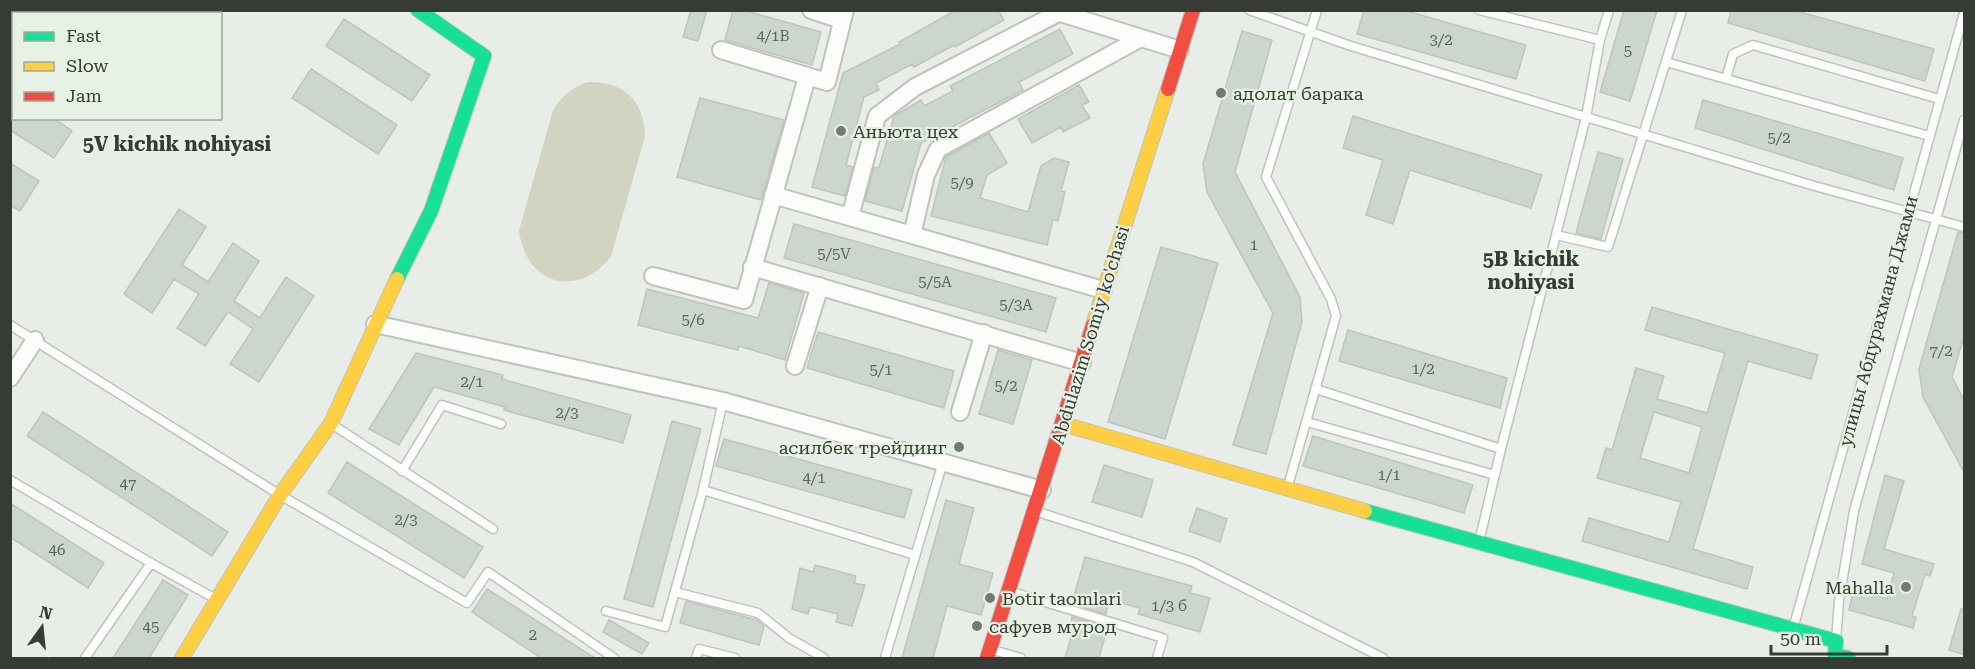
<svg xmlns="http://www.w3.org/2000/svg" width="1975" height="669" viewBox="0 0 1975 669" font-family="'Roboto Serif',serif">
<rect width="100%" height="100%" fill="#e8eee7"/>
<path fill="#d3d3c2" d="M 588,82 C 623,81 644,100 645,136 L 611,257 C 577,299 526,285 519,231 L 553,110 C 563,95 571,88 588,82 Z"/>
<path fill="#cdd5cf" stroke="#bfc4bf" stroke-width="1.5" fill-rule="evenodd" d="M 691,10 L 707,10 L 698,41 L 683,37 Z
M 733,10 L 743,10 L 821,32 L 812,65 L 725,40 Z
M 956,10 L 998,10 L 1004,20 L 955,47 L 954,45 L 914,67 L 912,64 L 876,83 L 879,90 L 864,97 L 846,165 L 853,167 L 845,196 L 812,187 L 843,73 L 900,44 L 899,42 Z
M 1364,10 L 1403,10 L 1526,45 L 1516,79 L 1357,34 Z
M 1624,10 L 1657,10 L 1630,101 L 1600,92 Z
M 1731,10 L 1793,10 L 1934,49 L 1925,81 L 1728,23 Z
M 344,19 L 430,75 L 412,101 L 326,46 Z
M 1060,29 L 1073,54 L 1019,82 L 1023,90 L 921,143 L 902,211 L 865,201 L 874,167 L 879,168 L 894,116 L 921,100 L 924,106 L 953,91 L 950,86 Z
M 1242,31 L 1272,40 L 1235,172 L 1300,297 L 1302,322 L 1266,454 L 1233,445 L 1273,313 L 1207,192 L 1203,164 Z
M 311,69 L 397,125 L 378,154 L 292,98 Z
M 1079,85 L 1089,102 L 1082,105 L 1090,118 L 1063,132 L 1061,127 L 1032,143 L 1018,119 Z
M 700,98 L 784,120 L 761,200 L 677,177 Z
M 1703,100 L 1903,158 L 1894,190 L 1695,128 Z
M 1353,116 L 1542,175 L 1531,208 L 1410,170 L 1393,224 L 1366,215 L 1383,160 L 1343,148 Z
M 10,118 L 53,118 L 72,131 L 54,158 L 10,130 Z
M 989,133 L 1007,163 L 987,175 L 980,198 L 1028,212 L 1041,166 L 1054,158 L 1069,162 L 1061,191 L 1065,192 L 1058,221 L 1053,219 L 1047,245 L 931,216 L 946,157 Z
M 1598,152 L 1623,159 L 1601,239 L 1576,233 Z
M 10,163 L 39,181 L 20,211 L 10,205 Z
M 179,209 L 206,227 L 182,265 L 208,282 L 233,243 L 259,261 L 234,301 L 260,318 L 286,277 L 314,296 L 259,382 L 230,364 L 253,329 L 228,312 L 205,346 L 177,328 L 199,294 L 174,279 L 152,313 L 124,294 Z
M 794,224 L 1056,298 L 1046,332 L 784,258 Z
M 1958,232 L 1965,233 L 1965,333 L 1952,377 L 1965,402 L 1965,474 L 1923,397 L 1919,369 Z
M 1161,247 L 1218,263 L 1165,439 L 1108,422 Z
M 769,283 L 804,293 L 785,360 L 739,346 L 738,350 L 638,325 L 647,289 L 758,318 Z
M 1652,307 L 1818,355 L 1811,379 L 1748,361 L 1693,549 L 1753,567 L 1747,589 L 1582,541 L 1589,518 L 1669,542 L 1681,502 L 1597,478 L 1606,448 L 1612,450 L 1636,368 L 1664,376 L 1657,399 L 1707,413 L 1725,353 L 1645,330 ZM 1654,412 L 1702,427 L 1689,473 L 1640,458 Z
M 1348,330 L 1507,378 L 1500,408 L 1339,361 Z
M 818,332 L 954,371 L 944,408 L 807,368 Z
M 998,350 L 1032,360 L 1013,424 L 979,414 Z
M 416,353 L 503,375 L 502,379 L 631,415 L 623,443 L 504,410 L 505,407 L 434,387 L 399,445 L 369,429 Z
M 43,412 L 228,532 L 212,556 L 27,436 Z
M 672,421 L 701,429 L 653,607 L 624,599 Z
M 1313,436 L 1473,485 L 1464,513 L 1303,466 Z
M 724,439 L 912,490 L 904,518 L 716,466 Z
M 347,462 L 483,547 L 464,578 L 328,493 Z
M 1104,465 L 1153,480 L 1142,517 L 1092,502 Z
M 1885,475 L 1904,481 L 1884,549 L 1934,564 L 1930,576 L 1925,574 L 1912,616 L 1916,617 L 1913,628 L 1849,610 L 1854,589 L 1887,599 L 1894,573 L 1862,564 Z
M 946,500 L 974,508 L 959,564 L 993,573 L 981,615 L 947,606 L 933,658 L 902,658 Z
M 10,503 L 104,563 L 88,588 L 10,537 Z
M 1197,508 L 1227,519 L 1220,542 L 1189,531 Z
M 1085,557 L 1192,586 L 1190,593 L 1210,598 L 1200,632 L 1138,614 L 1140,608 L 1109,600 L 1106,614 L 1076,605 L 1077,601 L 1073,600 Z
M 815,565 L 856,576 L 854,583 L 865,585 L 852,626 L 836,622 L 838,614 L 810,607 L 808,614 L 792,609 L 800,568 L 813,572 Z
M 163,580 L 188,595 L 149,658 L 113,658 Z
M 487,589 L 595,658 L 541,658 L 472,612 Z
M 686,601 L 757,620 L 764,626 L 759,645 L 680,623 Z
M 1961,609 L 1965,610 L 1965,655 L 1949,650 Z
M 1072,617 L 1102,626 L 1101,631 L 1106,633 L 1099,658 L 1065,658 L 1075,624 L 1071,623 Z
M 609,620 L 649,643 L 642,654 L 603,632 Z"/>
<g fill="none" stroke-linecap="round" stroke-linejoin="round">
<g stroke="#bfc3be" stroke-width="11">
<path id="lane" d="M 1249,10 L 1351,46 L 1811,185 L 1964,227
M 1479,10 L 1600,40
M 1666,62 L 1929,136
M 1726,79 L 1733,54 L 1753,45 L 1939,99
M 1556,235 L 1586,117 L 1600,40 L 1609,10
M 10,325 L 280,495 L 467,603 L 488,572 L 614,658
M 1316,389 L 1501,449 L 1479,542
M 723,401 L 703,490 L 915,555
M 1307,422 L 1495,475
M 333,425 L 493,529
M 1501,449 L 1556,235 L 1608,247 L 1682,10
M 402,471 L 442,405 L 501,424
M 10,480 L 151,563
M 1288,486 L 1336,316 L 1331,299 L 1266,177 L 1317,10
M 1035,511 L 1193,562 L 1383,658
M 1009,591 L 1163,638 L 1157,658
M 675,592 L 758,613 L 789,638 L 824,658
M 606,611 L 665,627 L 703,490
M 1793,629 L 1964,13
M 1836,640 L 1839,601 L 1854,511 L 1964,120
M 993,650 L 1021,658
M 85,658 L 151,563 L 214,598
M 696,658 L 699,649 L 735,658
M 885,658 L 943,462"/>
</g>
<g stroke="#bfc3be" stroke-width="20">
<path id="street" d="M 811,10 L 841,20
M 1051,10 L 1180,50
M 721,50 L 827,82 L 845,10
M 773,195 L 1103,290
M 850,217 L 877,116 L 915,87 L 1058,13
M 912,235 L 926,175 L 938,149 L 1141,38
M 752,267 L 1082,363
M 653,276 L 744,300 L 807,77
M 375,324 L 723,401 L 1042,490
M 795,366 L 820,286
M 10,378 L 35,340
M 960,412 L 984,333"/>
</g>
<g stroke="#bfc3be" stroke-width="16">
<path id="fast" d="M 397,279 L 431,211 L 484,56 L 418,10
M 1365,511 L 1836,641 L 1835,655 L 1848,658"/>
</g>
<g stroke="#bfc3be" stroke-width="16">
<path id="slow" d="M 1093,325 L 1168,89
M 1063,424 L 1365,511
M 182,658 L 280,495 L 331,423 L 397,279"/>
</g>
<g stroke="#bfc3be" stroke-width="16">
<path id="jam" d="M 1168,89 L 1193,10
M 987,658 L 1093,325"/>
</g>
<use href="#lane" stroke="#fcfcfb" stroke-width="8"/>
<use href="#street" stroke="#fcfcfb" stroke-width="16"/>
<use href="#fast" stroke="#16e098" stroke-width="14"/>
<use href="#slow" stroke="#ffcf43" stroke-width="14"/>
<use href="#jam" stroke="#f24e42" stroke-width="14"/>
</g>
<g fill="#757a74" stroke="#e7f1e4" stroke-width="2">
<circle cx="1221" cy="93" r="6"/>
<circle cx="841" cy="131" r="6"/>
<circle cx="959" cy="447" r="6"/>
<circle cx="1906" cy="587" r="6"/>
<circle cx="990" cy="598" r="6"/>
<circle cx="977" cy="626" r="6"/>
</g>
<g text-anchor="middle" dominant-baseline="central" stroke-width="4.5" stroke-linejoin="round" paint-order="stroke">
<g font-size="15" fill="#5e635e">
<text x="773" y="36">4/1B</text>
<text x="1441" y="40">3/2</text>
<text x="1628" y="51">5</text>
<text x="1779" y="138">5/2</text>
<text x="962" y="183">5/9</text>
<text x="1254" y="245">1</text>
<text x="834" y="254">5/5V</text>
<text x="935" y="282">5/5A</text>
<text x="1016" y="305">5/3A</text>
<text x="693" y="320">5/6</text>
<text x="1941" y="351">7/2</text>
<text x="1423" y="369">1/2</text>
<text x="881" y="370">5/1</text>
<text x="472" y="382">2/1</text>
<text x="1006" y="386">5/2</text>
<text x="567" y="413">2/3</text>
<text x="1389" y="475">1/1</text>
<text x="814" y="478">4/1</text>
<text x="128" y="484">47</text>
<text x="406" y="520">2/3</text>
<text x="57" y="550">46</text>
<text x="1169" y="606">1/3 б</text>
<text x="151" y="627">45</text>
<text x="533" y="635">2</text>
</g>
<g font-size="18" fill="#373b36" stroke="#e7f1e4" text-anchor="start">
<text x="1233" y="93">адолат барака</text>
<text x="853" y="131">Аньюта цех</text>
<text x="947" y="447" text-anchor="end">асилбек трейдинг</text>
<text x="1894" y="587" text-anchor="end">Mahalla</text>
<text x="1002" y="598">Botir taomlari</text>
<text x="989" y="626">сафуев мурод</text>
</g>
<g font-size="18" fill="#373b36" stroke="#e7f1e4">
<text transform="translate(1878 321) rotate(-75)">улицы Абдурахмана Джами</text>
<text transform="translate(1090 335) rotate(-73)">Abdulazim Somiy ko'chasi</text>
</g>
<g font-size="20" font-weight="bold" fill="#373b36" stroke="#e7f1e4">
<text x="177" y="144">5V kichik nohiyasi</text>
<text x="1531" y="259">5B kichik<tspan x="1531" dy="23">nohiyasi</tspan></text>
</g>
</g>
<rect width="1975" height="669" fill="none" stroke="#373b36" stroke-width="24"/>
<rect x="12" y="12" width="210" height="108" fill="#e7f1e4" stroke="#a1a89e" stroke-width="1.5"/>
<rect x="24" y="32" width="30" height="9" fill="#16e098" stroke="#a1a89e" stroke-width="1.5"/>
<text x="66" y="42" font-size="18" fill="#373b36">Fast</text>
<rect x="24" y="62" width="30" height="9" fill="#ffcf43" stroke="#a1a89e" stroke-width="1.5"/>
<text x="66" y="72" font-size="18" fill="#373b36">Slow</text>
<rect x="24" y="92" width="30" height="9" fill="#f24e42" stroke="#a1a89e" stroke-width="1.5"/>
<text x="66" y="102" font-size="18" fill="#373b36">Jam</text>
<g transform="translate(42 627) rotate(15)" stroke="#e7f1e4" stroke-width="4.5" paint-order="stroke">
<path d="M0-4.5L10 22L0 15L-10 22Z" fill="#373b36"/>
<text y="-9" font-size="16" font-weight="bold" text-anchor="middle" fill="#373b36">N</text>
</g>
<path d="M1771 645v9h116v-9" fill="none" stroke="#373b36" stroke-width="3"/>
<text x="1780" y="645" font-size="18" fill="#373b36" stroke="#e7f1e4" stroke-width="4.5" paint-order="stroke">50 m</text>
</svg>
